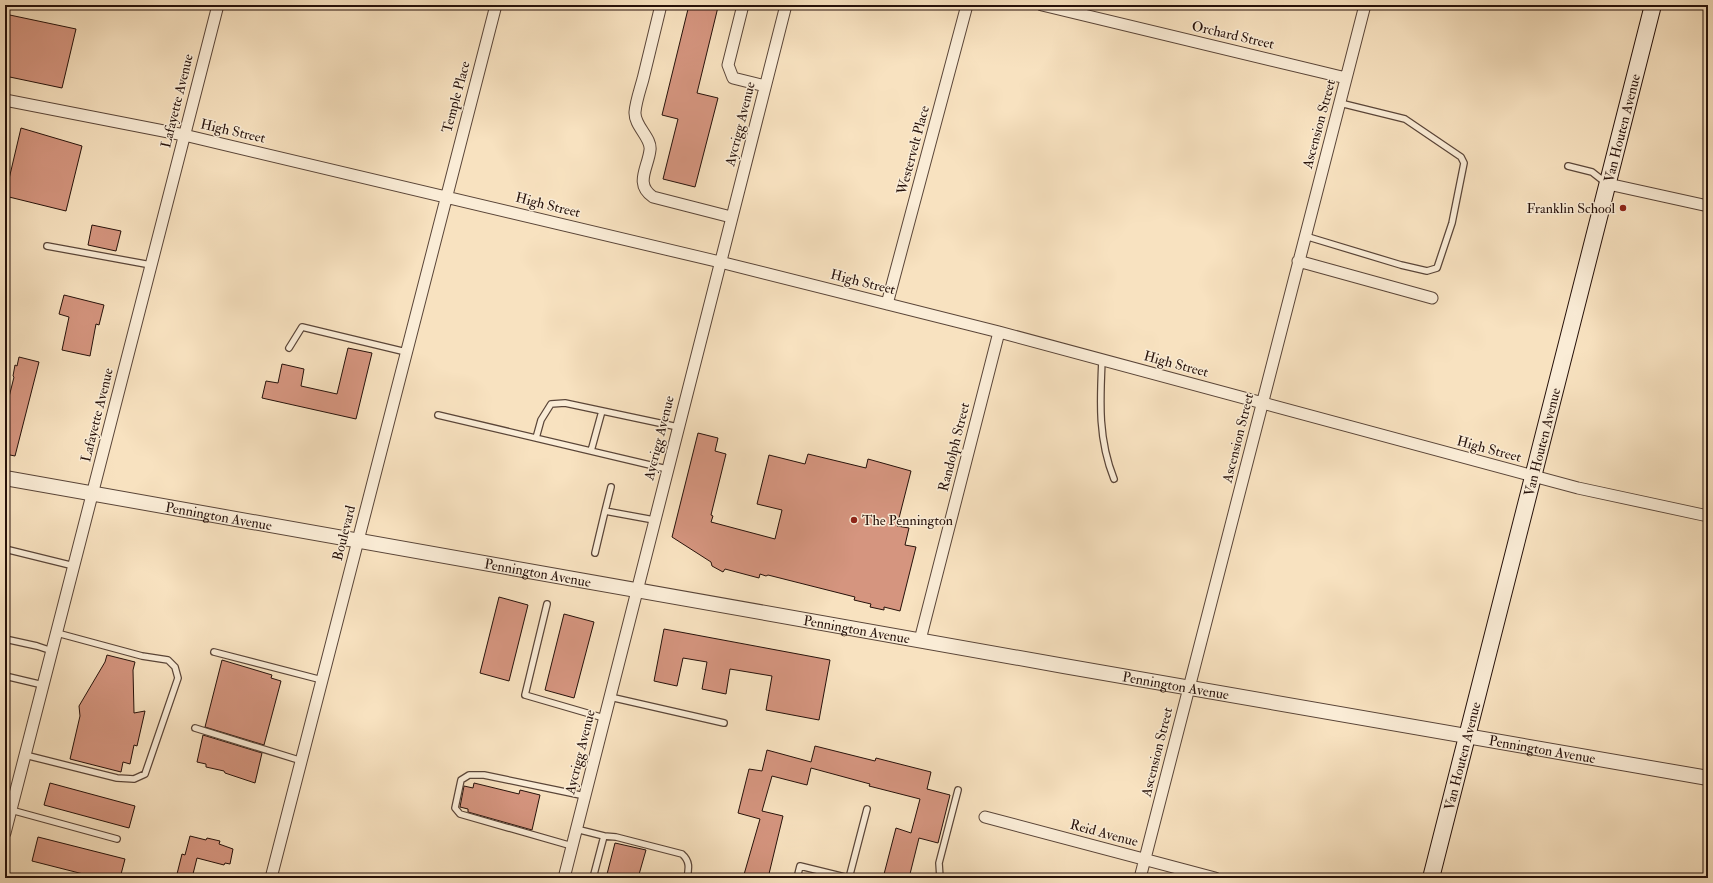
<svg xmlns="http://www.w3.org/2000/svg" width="1713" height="883" viewBox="0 0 1713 883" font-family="'IM FELL Double Pica',serif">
<rect width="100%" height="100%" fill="#f8e2c0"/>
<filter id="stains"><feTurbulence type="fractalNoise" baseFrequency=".005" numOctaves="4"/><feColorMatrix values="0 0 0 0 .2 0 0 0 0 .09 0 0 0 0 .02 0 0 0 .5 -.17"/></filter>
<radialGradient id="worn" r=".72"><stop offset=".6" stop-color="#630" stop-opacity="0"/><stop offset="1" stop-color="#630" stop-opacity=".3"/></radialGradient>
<path fill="#d5957f" stroke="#26110a" d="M 689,5 L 711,5 L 718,7 L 697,93 L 718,98 L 695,187 L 663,179 L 678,119 L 662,115 Z
M 5,14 L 76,29 L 62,88 L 5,76 Z
M 21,128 L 82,146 L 66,211 L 5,196 Z
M 92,225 L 121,231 L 116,251 L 88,245 Z
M 64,295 L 104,305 L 99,325 L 96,324 L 90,356 L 62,350 L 69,317 L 59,314 Z
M 348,348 L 372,353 L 356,419 L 262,398 L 266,381 L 278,383 L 282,364 L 304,369 L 301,386 L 337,394 Z
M 19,357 L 39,362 L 15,456 L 5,454 L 5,413 L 14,377 L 13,376 L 15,365 L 17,366 Z
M 698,433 L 718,438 L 715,451 L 726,454 L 711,515 L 713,516 L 711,522 L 775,539 L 782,510 L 757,504 L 769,455 L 805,464 L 808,454 L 866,468 L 868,459 L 911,471 L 897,526 L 909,528 L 905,545 L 916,547 L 900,611 L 884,607 L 884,610 L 870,607 L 871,604 L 854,600 L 855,597 L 768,575 L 766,576 L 760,574 L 759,578 L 725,569 L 723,572 L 712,566 L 711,562 L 672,537 Z
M 499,597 L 528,605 L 509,681 L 480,673 Z
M 564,614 L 594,622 L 574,698 L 545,690 Z
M 664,629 L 830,660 L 819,720 L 766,710 L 772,676 L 730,669 L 726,694 L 702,689 L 707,662 L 683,658 L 677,686 L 654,681 Z
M 107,655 L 135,662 L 133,670 L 134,713 L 145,711 L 137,746 L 134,745 L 130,764 L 123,762 L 121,772 L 70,759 L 80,716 L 79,706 L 105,662 Z
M 222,660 L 272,675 L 271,678 L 281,681 L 264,745 L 205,727 Z
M 203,735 L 262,753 L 255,783 L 225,773 L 224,771 L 206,767 L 206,764 L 197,762 Z
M 815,746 L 875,761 L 876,758 L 931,772 L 927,789 L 950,795 L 938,843 L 919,838 L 909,878 L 883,878 L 896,828 L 911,833 L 920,799 L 869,786 L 870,784 L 811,768 L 807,785 L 772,776 L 762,811 L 783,816 L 768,878 L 743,878 L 760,819 L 738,813 L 749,769 L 762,771 L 767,750 L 811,762 Z
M 50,783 L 135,806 L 129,828 L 44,805 Z
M 474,783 L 519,794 L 520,790 L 540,795 L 532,830 L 468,812 L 468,809 L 460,807 L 464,786 L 473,788 Z
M 190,836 L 206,840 L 207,838 L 220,841 L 219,844 L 233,849 L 230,864 L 225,863 L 224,865 L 197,858 L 192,878 L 176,878 L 182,854 L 185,855 Z
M 38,837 L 125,859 L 120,878 L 99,878 L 32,861 Z
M 615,843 L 646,850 L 638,878 L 606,878 Z"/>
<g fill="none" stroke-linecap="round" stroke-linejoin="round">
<g stroke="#5a4538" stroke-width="8">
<path id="service" d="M 1568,166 L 1592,172 L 1606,183
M 1305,236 L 1401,265 L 1427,271 L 1437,268 L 1452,223 L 1464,163 L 1461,157 L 1405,119 L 1340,103
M 47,246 L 151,265
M 289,348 L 302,327 L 406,352
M 1102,360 C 1100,402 1098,439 1114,479
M 438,415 L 667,469
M 536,438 L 541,420 L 551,404 L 565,403 L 678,427
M 591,451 L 602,411
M 605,511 L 611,487
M 5,549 L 74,566
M 595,553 L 605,511 L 654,520
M 547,604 L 525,695 L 604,718
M 5,639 L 37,646 L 52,651
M 214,652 L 322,680
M 5,676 L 43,685
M 610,697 L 724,723
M 195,728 L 302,761
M 25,755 L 117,778 L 134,779 L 145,774 L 178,678 L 175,667 L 168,660 L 142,656 L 57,633
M 11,810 L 117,839
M 576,829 L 604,836 L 593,878
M 604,836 L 616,837 L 682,854 C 690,861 689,868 687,878
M 572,846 L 460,814 L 455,808 L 461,780 L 469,775 L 484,775 L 585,796
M 797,878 L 800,866 L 849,878
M 849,878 L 867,809
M 940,878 L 939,863 L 958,790"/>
</g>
<g stroke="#5a4538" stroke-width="13">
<path id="minor" d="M 661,5 C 655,30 649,54 643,79 C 640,90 636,101 635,112 C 634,126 652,138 650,150 C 648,168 634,184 653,197 L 731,217
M 743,5 L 728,65 L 733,78 L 765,86
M 1042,5 L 1346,78
M 5,100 L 184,135 L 720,262 L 999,332 L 1578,488 L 1708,516
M 1608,184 L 1708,206
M 1298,261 L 1432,298
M 887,304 L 967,5
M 920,640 L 999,332
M 985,817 L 1215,878
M 5,833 L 218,5
M 271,878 L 496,5
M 564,878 L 786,5
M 1140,878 L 1365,5"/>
</g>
<g stroke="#5a4538" stroke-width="16">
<g id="tertiary">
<path id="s1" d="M 5,478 L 1064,666 L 1708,778"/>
</g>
</g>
<g stroke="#26110a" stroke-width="18">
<g id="secondary">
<path id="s2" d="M 1431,878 L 1653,5"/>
</g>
</g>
<use href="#service" stroke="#faecd6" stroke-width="5.5"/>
<use href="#minor" stroke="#faecd6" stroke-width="11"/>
<use href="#tertiary" stroke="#faecd6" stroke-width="14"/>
<use href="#secondary" stroke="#faecd6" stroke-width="16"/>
</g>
<g fill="#8f2418" stroke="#faecd6" stroke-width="1.5">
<circle cx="1623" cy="208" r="4"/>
<circle cx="854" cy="520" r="4"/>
</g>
<g text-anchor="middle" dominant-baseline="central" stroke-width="3" stroke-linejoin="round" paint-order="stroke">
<g font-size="14" fill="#26110a" stroke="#faecd6">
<text transform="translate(1233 35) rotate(13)">Orchard Street</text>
<text transform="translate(456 97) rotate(-75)">Temple Place</text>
<text transform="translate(177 101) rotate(-76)">Lafayette Avenue</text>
<text transform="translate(740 124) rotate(-76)">Aycrigg Avenue</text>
<text transform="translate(1319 124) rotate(-75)">Ascension Street</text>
<text stroke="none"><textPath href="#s2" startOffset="774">Van Houten Avenue</textPath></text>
<text transform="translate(233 131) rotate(13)">High Street</text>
<text transform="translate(913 150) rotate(-75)">Westervelt Place</text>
<text transform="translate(548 205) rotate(14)">High Street</text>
<text transform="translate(863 282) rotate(14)">High Street</text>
<text transform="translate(1176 364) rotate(15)">High Street</text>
<text transform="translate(97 415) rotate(-76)">Lafayette Avenue</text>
<text transform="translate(659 438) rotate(-76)">Aycrigg Avenue</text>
<text transform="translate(1238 438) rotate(-76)">Ascension Street</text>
<text stroke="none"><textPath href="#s2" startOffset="450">Van Houten Avenue</textPath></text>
<text transform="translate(954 447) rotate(-76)">Randolph Street</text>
<text transform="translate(1489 449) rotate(15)">High Street</text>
<text stroke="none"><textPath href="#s1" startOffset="217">Pennington Avenue</textPath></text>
<text transform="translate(344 533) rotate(-76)">Boulevard</text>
<text stroke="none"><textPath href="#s1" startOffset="541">Pennington Avenue</textPath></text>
<text stroke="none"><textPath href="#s1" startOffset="865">Pennington Avenue</textPath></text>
<text stroke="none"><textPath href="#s1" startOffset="1189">Pennington Avenue</textPath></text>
<text stroke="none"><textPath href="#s1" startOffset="1561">Pennington Avenue</textPath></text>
<text transform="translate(580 752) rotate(-76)">Aycrigg Avenue</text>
<text transform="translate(1157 752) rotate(-76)">Ascension Street</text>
<text stroke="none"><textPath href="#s2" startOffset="126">Van Houten Avenue</textPath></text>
<text transform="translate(1104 833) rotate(15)">Reid Avenue</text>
</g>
<g font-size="14" fill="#26110a" stroke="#faecd6" text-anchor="end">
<text x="1615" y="208">Franklin School</text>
<text x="862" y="520" text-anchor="start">The Pennington</text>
</g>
</g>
<rect width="1713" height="883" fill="none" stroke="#f8e2c0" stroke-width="20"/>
<rect x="6" y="6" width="1701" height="871" fill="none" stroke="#26110a" stroke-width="2"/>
<rect x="10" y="10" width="1693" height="863" fill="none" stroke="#26110a"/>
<rect width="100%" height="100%" filter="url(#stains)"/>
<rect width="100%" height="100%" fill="url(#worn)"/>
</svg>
